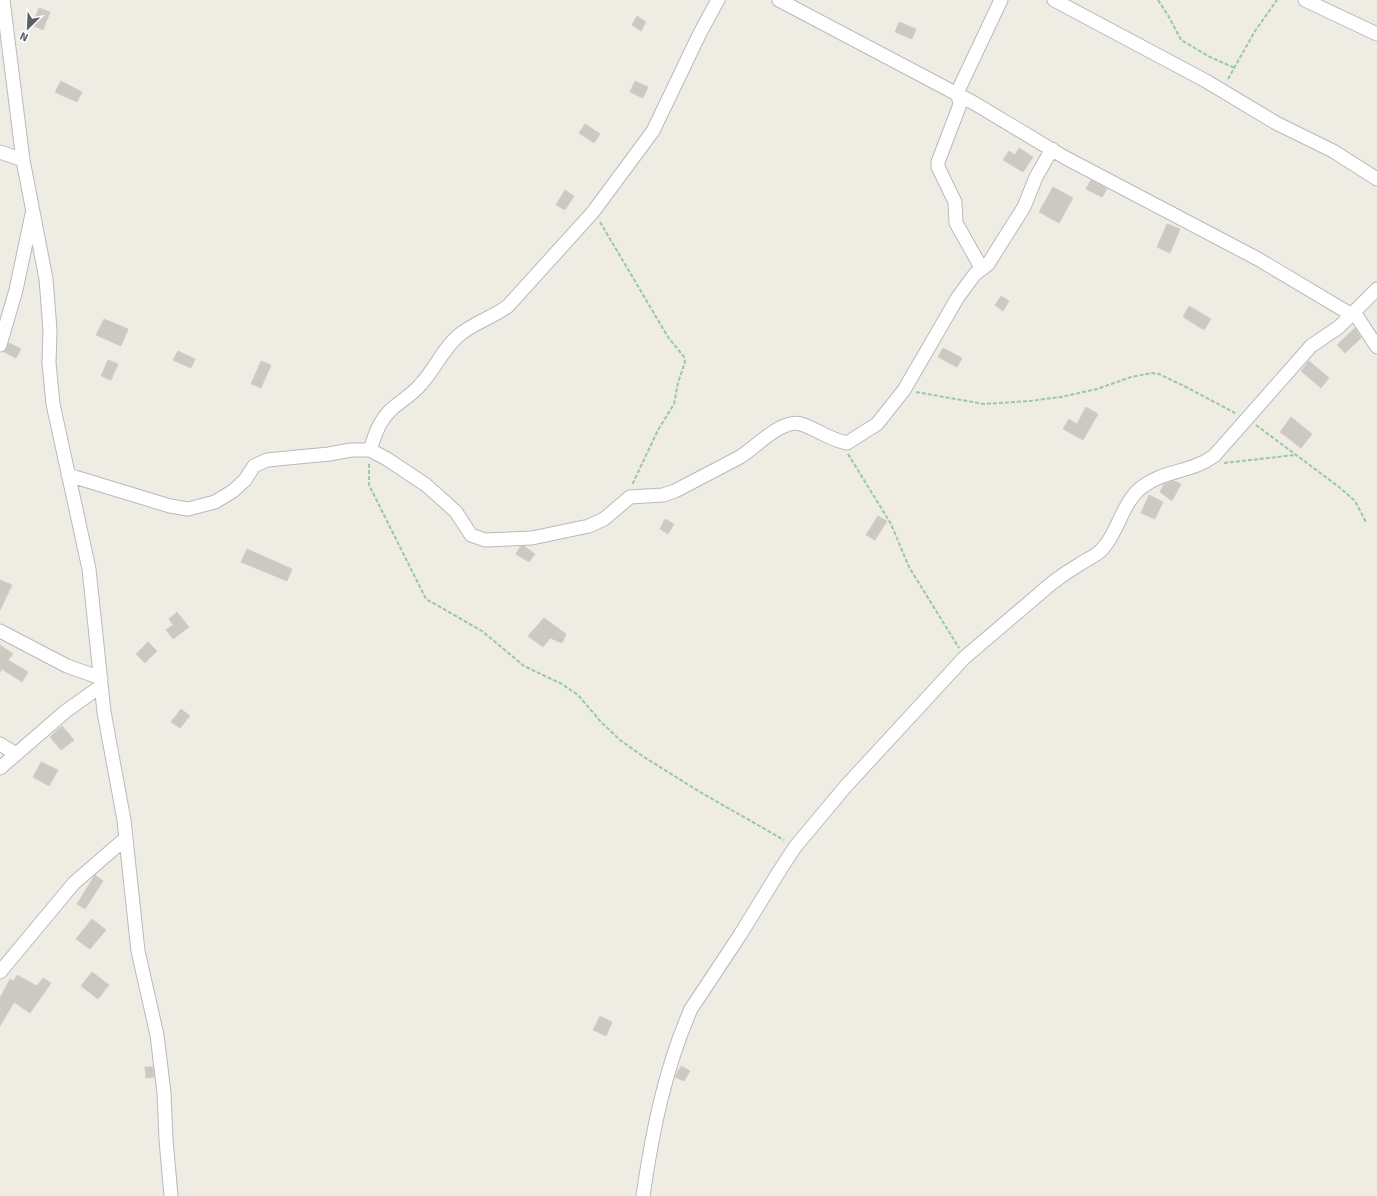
<svg xmlns="http://www.w3.org/2000/svg" width="1377" height="1196" viewBox="0 0 1377 1196" font-family="Signika,sans-serif">
<rect width="100%" height="100%" fill="#efece4"/>
<path fill="#ccc8c3" stroke="#d4cdc2" d="M 39,8 L 50,12 L 43,30 L 32,25 Z
M 637,16 L 646,22 L 641,31 L 632,25 Z
M 899,22 L 916,29 L 912,39 L 895,32 Z
M 61,81 L 82,92 L 77,102 L 55,92 Z
M 635,81 L 648,87 L 643,98 L 630,92 Z
M 585,124 L 600,134 L 594,143 L 579,133 Z
M 1019,148 L 1033,157 L 1023,172 L 1003,160 L 1009,151 L 1015,155 Z
M 1091,180 L 1107,189 L 1102,197 L 1086,189 Z
M 1053,187 L 1073,198 L 1059,223 L 1039,212 Z
M 565,190 L 574,196 L 565,210 L 556,205 Z
M 1167,224 L 1180,229 L 1170,253 L 1157,247 Z
M 1001,296 L 1009,301 L 1003,311 L 995,305 Z
M 1189,306 L 1211,319 L 1204,330 L 1183,317 Z
M 104,319 L 128,329 L 121,346 L 96,335 Z
M 1355,328 L 1361,338 L 1345,353 L 1337,345 Z
M 9,343 L 21,349 L 16,358 L 4,352 Z
M 943,348 L 962,358 L 957,367 L 938,357 Z
M 178,351 L 195,359 L 191,368 L 173,360 Z
M 108,360 L 118,364 L 111,380 L 101,376 Z
M 261,361 L 271,365 L 261,388 L 251,384 Z
M 1309,361 L 1329,378 L 1321,388 L 1301,371 Z
M 1086,407 L 1098,414 L 1083,440 L 1063,429 L 1069,419 L 1077,424 Z
M 1291,417 L 1312,434 L 1301,448 L 1280,432 Z
M 1174,481 L 1181,484 L 1172,501 L 1160,492 L 1164,484 Z
M 1149,495 L 1163,502 L 1155,519 L 1141,513 Z
M 878,516 L 887,521 L 875,540 L 866,535 Z
M 665,519 L 674,524 L 668,534 L 660,529 Z
M 524,546 L 535,554 L 529,562 L 516,554 L 520,547 Z
M 247,549 L 292,569 L 287,581 L 241,562 Z
M 0,580 L 12,585 L 0,610 Z
M 177,612 L 189,627 L 173,639 L 166,630 L 173,625 L 169,619 Z
M 544,618 L 566,634 L 562,643 L 550,638 L 543,647 L 528,636 Z
M 148,642 L 157,651 L 145,663 L 136,654 Z
M 0,645 L 13,654 L 8,660 L 28,672 L 22,682 L 2,669 L 0,672 Z
M 181,709 L 190,716 L 180,728 L 171,722 Z
M 62,726 L 74,740 L 61,750 L 50,737 Z
M 41,762 L 58,770 L 49,786 L 33,777 Z
M 95,875 L 103,881 L 85,909 L 77,904 Z
M 92,919 L 106,930 L 90,949 L 76,939 Z
M 92,972 L 109,985 L 98,999 L 81,986 Z
M 17,975 L 37,986 L 43,978 L 51,983 L 30,1013 L 14,1002 L 0,1026 L 0,998 L 10,979 L 14,981 Z
M 600,1016 L 612,1022 L 606,1036 L 593,1030 Z
M 681,1066 L 690,1071 L 684,1081 L 675,1077 Z
M 145,1067 L 153,1067 L 154,1077 L 146,1078 Z"/>
<g fill="none" stroke-linecap="round" stroke-linejoin="round">
<g stroke="#b6babe" stroke-width="15">
<path id="minor" d="M 3,0 L 23,160 L 46,279 L 50,330 L 49,363 L 53,404 L 89,569 L 104,712 L 124,820 L 138,951 L 157,1035 L 164,1093 L 166,1140 L 171,1196
M 779,0 L 974,103 L 1064,157 L 1258,259 L 1352,315
M 1054,0 L 1206,81 L 1276,123 L 1333,151 L 1377,179
M 1305,0 L 1377,34
M 0,152 L 23,160
M 982,269 L 956,223 L 955,202 L 938,167 L 938,162 L 959,107 L 960,103 L 957,93 L 1001,0
M 1354,312 L 1377,347
M 0,345 L 16,290 L 32,214
M 370,450 C 375,434 380,419 393,408 C 402,400 413,394 421,384 C 435,369 442,350 458,336 C 473,323 492,318 508,306 L 593,212 L 653,131 L 700,33 L 718,0
M 68,475 L 170,506 L 188,509 L 215,502 L 233,491 L 245,480 L 254,466 L 267,460 L 329,454 L 351,450 L 370,450 L 387,459 L 426,485 L 444,501 L 456,512 L 471,535 L 485,540 L 532,538 L 589,526 L 604,519 L 630,497 L 663,495 L 675,491 L 740,457 C 755,448 782,418 801,424 C 817,429 830,440 847,443 L 877,424 L 904,390 L 958,297 L 975,274 L 988,264 L 1024,207 L 1036,177 L 1052,149
M 0,631 L 67,666 L 101,678
M 0,744 L 16,754
M 0,768 L 66,711 L 101,686
M 0,972 L 74,883 L 126,838
M 643,1196 C 652,1133 665,1068 691,1009 L 740,935 L 780,870 L 795,847 L 846,786 L 964,658 L 1052,583 C 1061,576 1070,570 1080,564 C 1086,560 1093,557 1098,553 C 1118,536 1121,503 1142,487 C 1164,470 1190,473 1214,456 L 1311,346 L 1339,327 L 1377,289"/>
</g>
<path stroke="#98c9a3" stroke-width="2" stroke-dasharray="4 2" stroke-linecap="butt" d="M 1158,0 L 1169,17 L 1181,40 L 1210,57 L 1235,68
M 1228,79 L 1255,31 L 1277,0
M 600,222 L 668,337 L 684,357 L 685,362 L 678,383 L 674,404 L 658,430 L 632,485
M 916,392 L 984,404 L 1030,401 L 1061,397 L 1097,389 L 1131,377 L 1152,373 L 1159,374 L 1186,387 L 1235,413
M 1256,425 L 1339,487 L 1355,501 L 1366,522
M 848,454 L 891,524 L 909,567 L 959,648
M 1224,463 L 1295,455
M 369,464 L 369,485 L 426,599 L 482,631 L 524,666 L 562,684 L 578,695 L 601,722 L 620,740 L 644,757 L 700,792 L 784,840"/>
<use href="#minor" stroke="#fff" stroke-width="13"/>
</g>
<g transform="translate(28 28) rotate(204)" stroke="#ffffff" stroke-width="3" paint-order="stroke">
<path d="M0-3L7 15L0 10L-7 15Z" fill="#5c6065"/>
<text y="-6" font-size="11" font-weight="bold" text-anchor="middle" fill="#5c6065">N</text>
</g>
</svg>
